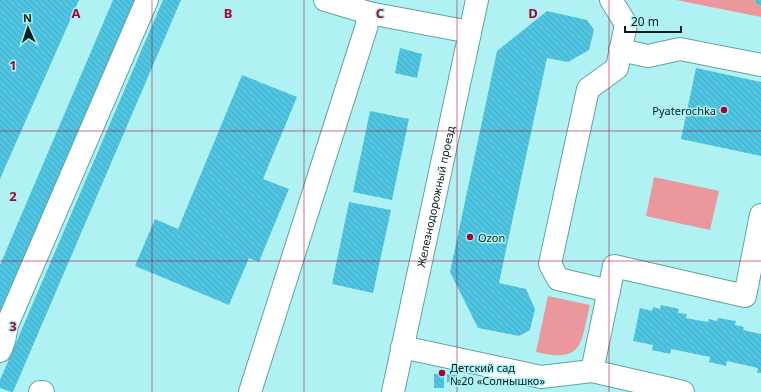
<svg xmlns="http://www.w3.org/2000/svg" width="761" height="392" viewBox="0 0 761 392" font-family="'Noto Sans',sans-serif">
<defs>
<pattern id="building-back-hatch" width="6" height="6" patternUnits="userSpaceOnUse"><rect width="6" height="6" fill="#50c5e2"/><path d="M-1 5l2 2M0 0l6 6M5-1l2 2" fill="none" stroke="#44a9c1"/></pattern>
</defs>
<rect width="100%" height="100%" fill="#b0f2f3"/>
<path fill="#ea989b" d="M 676,0 L 756,0 L 755,4 L 761,5 L 761,17 Z
M 654,177 L 719,191 L 710,230 L 646,216 Z
M 548,296 L 590,305 C 580,345 584,363 536,352 Z"/>
<path fill="url(#building-back-hatch)" d="M 0,0 L 79,0 L 0,179 Z
M 113,0 L 135,0 L 0,312 L 0,265 Z
M 163,0 L 181,0 L 13,392 L 11,392 L 0,388 L 0,380 Z
M 756,0 L 761,0 L 761,5 L 755,4 Z
M 547,11 L 587,20 L 594,30 L 589,50 L 568,62 L 547,58 L 499,283 L 526,289 L 535,309 L 530,330 L 519,336 L 478,328 L 450,272 L 497,51 Z
M 400,48 L 422,54 L 417,78 L 395,73 Z
M 696,68 L 761,82 L 761,156 L 681,139 Z
M 242,75 L 297,97 L 263,179 L 289,189 L 259,262 L 249,258 L 229,305 L 135,266 L 155,219 L 178,229 Z
M 370,111 L 409,119 L 392,200 L 353,192 Z
M 349,202 L 391,210 L 373,293 L 332,284 Z
M 661,305 L 679,309 L 678,313 L 687,314 L 686,318 L 696,320 L 708,322 L 709,319 L 717,321 L 718,318 L 736,321 L 735,325 L 744,327 L 743,330 L 761,334 L 761,373 L 757,373 L 758,368 L 727,361 L 726,366 L 709,362 L 710,357 L 671,349 L 670,354 L 652,350 L 653,345 L 633,341 L 640,308 L 652,311 L 653,307 L 660,309 Z
M 434,374 L 444,374 L 444,388 L 434,388 Z
M 447,374 L 457,375 L 457,382 L 447,382 Z"/>
<g fill="none" stroke-linecap="round" stroke-linejoin="round">
<g stroke="#63a2a4" stroke-width="24">
<g id="minor">
<path d="M 325,0 L 369,13"/>
<path d="M 620,50 L 648,56 L 680,49 L 761,65"/>
<path d="M 609,291 L 558,279 L 550,264 L 588,89 L 617,68 L 626,24 L 611,0"/>
<path d="M 402,347 L 541,377 L 592,371 L 683,392"/>
<path d="M 0,351 L 4,341 L 7,325 L 147,0"/>
<path d="M 592,371 L 614,266 L 745,296 L 761,215"/>
<path d="M 40,392 L 43,392"/>
<path d="M 250,392 L 366,28 L 369,13 L 470,32"/>
<path id="s1" d="M 393,392 L 477,0"/>
</g>
</g>
<use href="#minor" stroke="#fff" stroke-width="22"/>
</g>
<path fill="none" stroke="#a30530" stroke-width="1" stroke-opacity="0.55" d="M 152,0 L 152,392M 304,0 L 304,392M 457,0 L 457,392M 609,0 L 609,392M 0,131 L 761,131M 0,261 L 761,261"/>
<g fill="#a30530" stroke="#b0f2f3" stroke-width="1.5">
<circle cx="724" cy="110" r="4"/>
<circle cx="470" cy="237" r="4"/>
<circle cx="442" cy="373" r="4"/>
</g>
<g text-anchor="middle" dominant-baseline="central" stroke-width="3" stroke-linejoin="round" paint-order="stroke">
<g font-size="11" fill="#031e1f" stroke="#b0f2f3" text-anchor="start">
<text x="716" y="110" text-anchor="end">Pyaterochka</text>
<text x="478" y="237">Ozon</text>
<text x="450" y="367">Детский сад<tspan x="450" dy="13">№20 «Солнышко»</tspan></text>
</g>
<g font-size="11" fill="#031e1f" stroke="#b0f2f3">
<text stroke="none"><textPath href="#s1" startOffset="200">Железнодорожный проезд</textPath></text>
</g>
</g>
<g font-size="13" text-anchor="middle" font-weight="bold" fill="#a30530" stroke="#b0f2f3" stroke-width="3" stroke-linejoin="round" paint-order="stroke">
<text x="76" y="18">A</text>
<text x="228" y="18">B</text>
<text x="380" y="18">C</text>
<text x="533" y="18">D</text>
<text x="13" y="70">1</text>
<text x="13" y="201">2</text>
<text x="13" y="331">3</text>
</g>
<g transform="translate(28 28) rotate(357)" stroke="#b0f2f3" stroke-width="3" paint-order="stroke">
<path d="M0-3L7 15L0 10L-7 15Z" fill="#031e1f"/>
<text y="-6" font-size="11" font-weight="bold" text-anchor="middle" fill="#031e1f">N</text>
</g>
<path d="M625 26v6h56v-6" fill="none" stroke="#031e1f" stroke-width="2"/>
<text x="631" y="26" font-size="12" fill="#031e1f" stroke="#b0f2f3" stroke-width="3" paint-order="stroke">20 m</text>
</svg>
